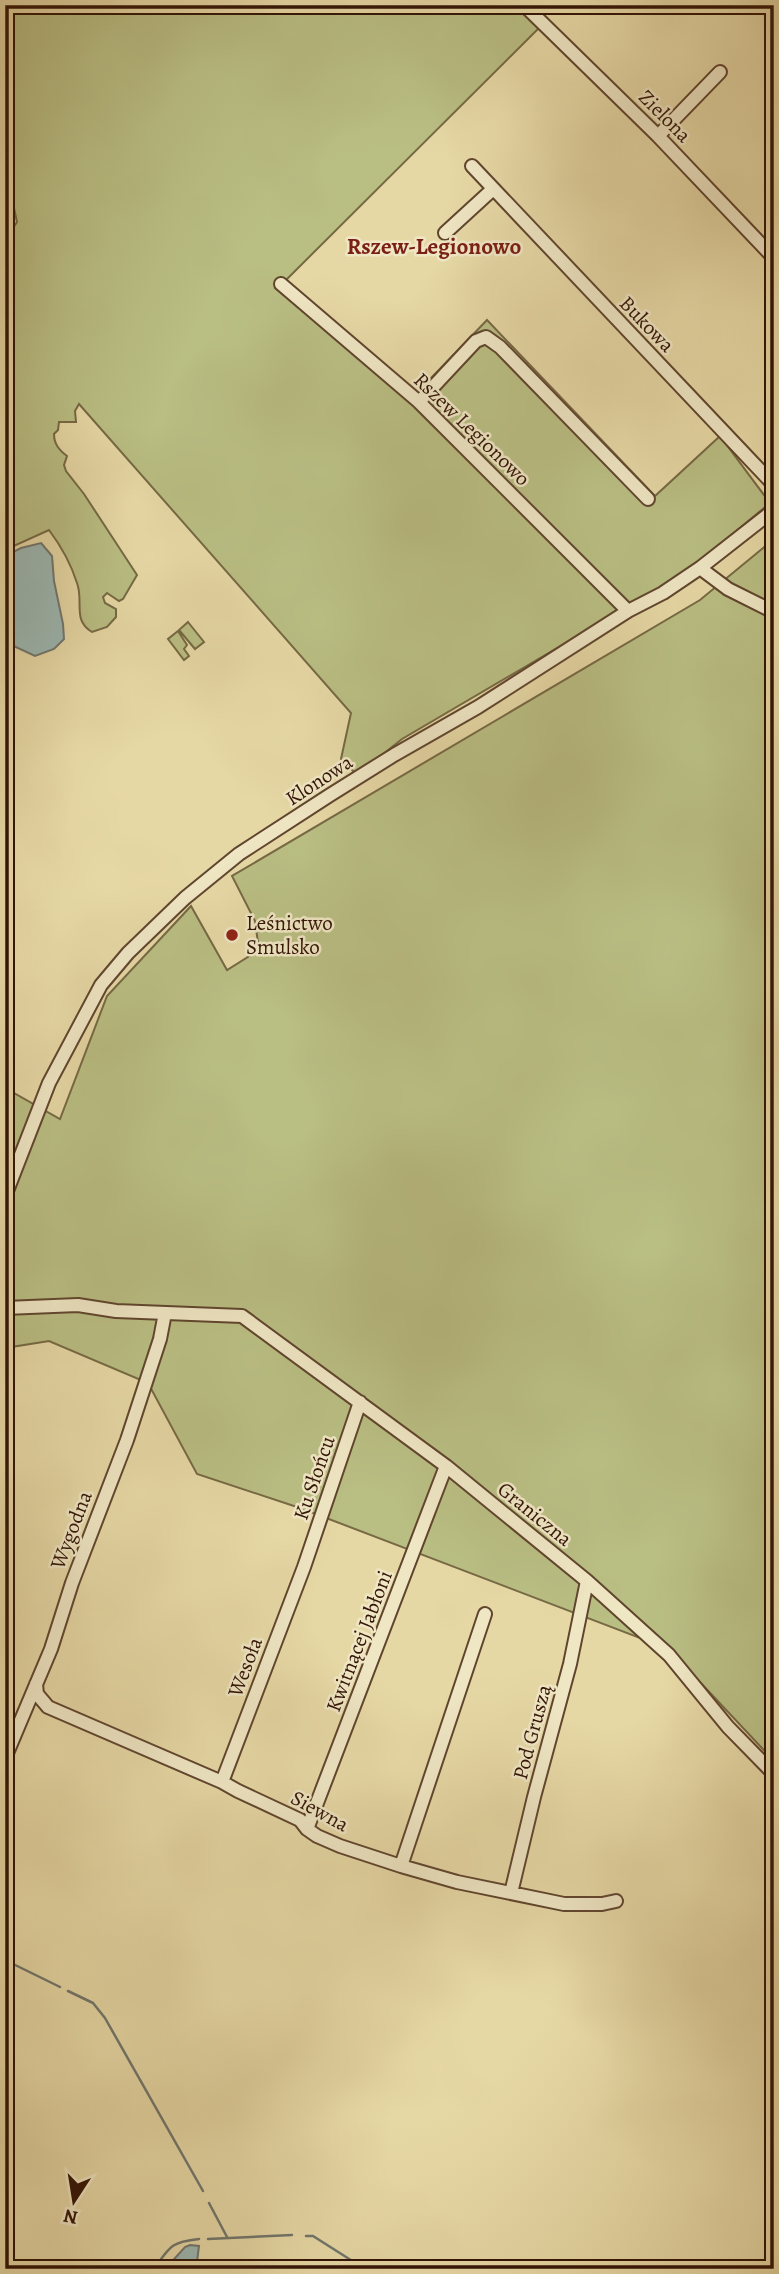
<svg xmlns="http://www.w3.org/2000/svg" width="779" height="2274" viewBox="0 0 779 2274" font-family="Alegreya,serif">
<rect width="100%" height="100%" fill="#e6d8a5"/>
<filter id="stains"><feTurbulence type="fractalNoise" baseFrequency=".00286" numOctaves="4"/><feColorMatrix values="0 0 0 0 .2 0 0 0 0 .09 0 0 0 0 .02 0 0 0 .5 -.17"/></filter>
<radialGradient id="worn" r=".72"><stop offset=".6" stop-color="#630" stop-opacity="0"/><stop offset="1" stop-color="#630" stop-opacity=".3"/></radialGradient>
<path fill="#b9be83" stroke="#766944" stroke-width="2" d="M 5,5 L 519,5 L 540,27 L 284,282 L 281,281 L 275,288 L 410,400 L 487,320 L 655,496 L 720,436 L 770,503 L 687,572 L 402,739 L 357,775 L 341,759 L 351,713 L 79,404 L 75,411 L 76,422 L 59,422 L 58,430 L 54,434 C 54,444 59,450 67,456 L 64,465 L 66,471 L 84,494 L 137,575 L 123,599 L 119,601 L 107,593 L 103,597 L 105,603 L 116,609 L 116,617 L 107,627 L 92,632 C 72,620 84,602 77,583 C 71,564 61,546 49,530 L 5,550 L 5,240 L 17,222 L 5,166 Z
M 774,539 L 774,1761 L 669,1649 L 300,1508 L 197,1474 L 148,1383 L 49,1341 L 5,1348 L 5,1088 L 60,1119 L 107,996 L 191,906 L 227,970 L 259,950 L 255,921 L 232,876 L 700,600 Z
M 188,622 L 204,642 L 195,649 L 179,630 Z
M 178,631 L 187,645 L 184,649 L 189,656 L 184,660 L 168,639 Z"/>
<path fill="#9bb7b2" stroke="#71766d" stroke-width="2" d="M 41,543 L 52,556 L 54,581 L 63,624 L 64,639 L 54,649 L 35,656 L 5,642 L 5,556 L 21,548 Z
M 190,2245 L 199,2246 L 197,2262 L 184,2262 L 178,2269 L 165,2269 L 185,2247 Z"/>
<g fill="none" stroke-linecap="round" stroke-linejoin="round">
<path stroke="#71766d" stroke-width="2.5" d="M 5,1960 L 60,1987
M 68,1991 L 93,2003 L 105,2018 L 203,2191
M 209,2203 L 227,2237
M 306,2236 L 313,2236 L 365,2269
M 208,2239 L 292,2235
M 154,2269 C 170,2246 171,2242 199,2239"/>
<g stroke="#60452e" stroke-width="16">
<path id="minor" d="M 524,5 L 658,136 L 774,258
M 658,136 L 720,72
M 472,166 L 774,485
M 445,233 L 493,189
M 281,284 L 419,402 L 628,611
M 419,402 L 476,341 L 486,337 L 500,347 L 648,499
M 700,568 L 728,589 L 774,612
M 5,1196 L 49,1083 L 101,985 L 128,953 L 185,898 L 239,854 L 330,795 L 394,755 L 478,707 L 628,611 L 663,593 L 700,568 L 774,510
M 5,1308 L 78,1305 L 116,1311 L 242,1316 L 446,1466 L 587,1581 L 669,1655 L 728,1727 L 774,1774
M 36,1684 L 37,1694 L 48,1707 L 222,1782 L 238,1791 L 300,1820 L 307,1829 L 317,1836 L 340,1846 L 401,1866 L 457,1882 L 564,1904 L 602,1904 L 616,1901
M 5,1758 L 51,1649 L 72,1583 L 127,1440 L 160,1339 L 165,1313
M 222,1782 L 304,1567 L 360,1402
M 307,1829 L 446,1466
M 401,1866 L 485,1614
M 511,1893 L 534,1797 L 570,1664 L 587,1581"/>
</g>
<use href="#minor" stroke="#efe6c4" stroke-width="12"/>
</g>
<circle fill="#8f2418" stroke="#efe6c4" stroke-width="2.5" cx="232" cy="935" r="7"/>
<g text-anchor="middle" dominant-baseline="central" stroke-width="5" stroke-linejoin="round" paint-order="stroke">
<g font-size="21" fill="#331406" stroke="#efe6c4">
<text transform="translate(665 116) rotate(45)">Zielona</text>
<text transform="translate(647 324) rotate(46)">Bukowa</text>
<text transform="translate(472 429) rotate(44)">Rszew Legionowo</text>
<text transform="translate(319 780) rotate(-33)">Klonowa</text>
<text transform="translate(314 1478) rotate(-71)">Ku Słońcu</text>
<text transform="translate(535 1514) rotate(39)">Graniczna</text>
<text transform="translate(71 1530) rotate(-69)">Wygodna</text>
<text transform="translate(359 1641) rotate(-69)">Kwitnącej Jabłoni</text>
<text transform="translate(245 1667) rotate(-69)">Wesoła</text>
<text transform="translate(532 1732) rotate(-75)">Pod Gruszą</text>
<text transform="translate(320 1811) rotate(29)">Siewna</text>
</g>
<g font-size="21" fill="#331406" stroke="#efe6c4" text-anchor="start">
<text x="246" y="923">Leśnictwo<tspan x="246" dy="24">Smulsko</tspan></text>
</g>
<g font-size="23" font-weight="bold" fill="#7a1f14" stroke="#efe6c4">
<text x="434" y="246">Rszew-Legionowo</text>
</g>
</g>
<rect width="779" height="2274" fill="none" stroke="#e6d8a5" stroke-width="28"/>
<rect x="7" y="7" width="765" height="2260" fill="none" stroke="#331406" stroke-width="3.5"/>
<rect x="14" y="14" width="751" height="2246" fill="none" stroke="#331406" stroke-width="2"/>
<g transform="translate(74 2201) rotate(192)" stroke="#efe6c4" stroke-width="5" paint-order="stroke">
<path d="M0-5L12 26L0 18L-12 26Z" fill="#331406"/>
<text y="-10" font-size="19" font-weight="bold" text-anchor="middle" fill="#331406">N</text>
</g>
<rect width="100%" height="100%" filter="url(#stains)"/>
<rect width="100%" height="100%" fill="url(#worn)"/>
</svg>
